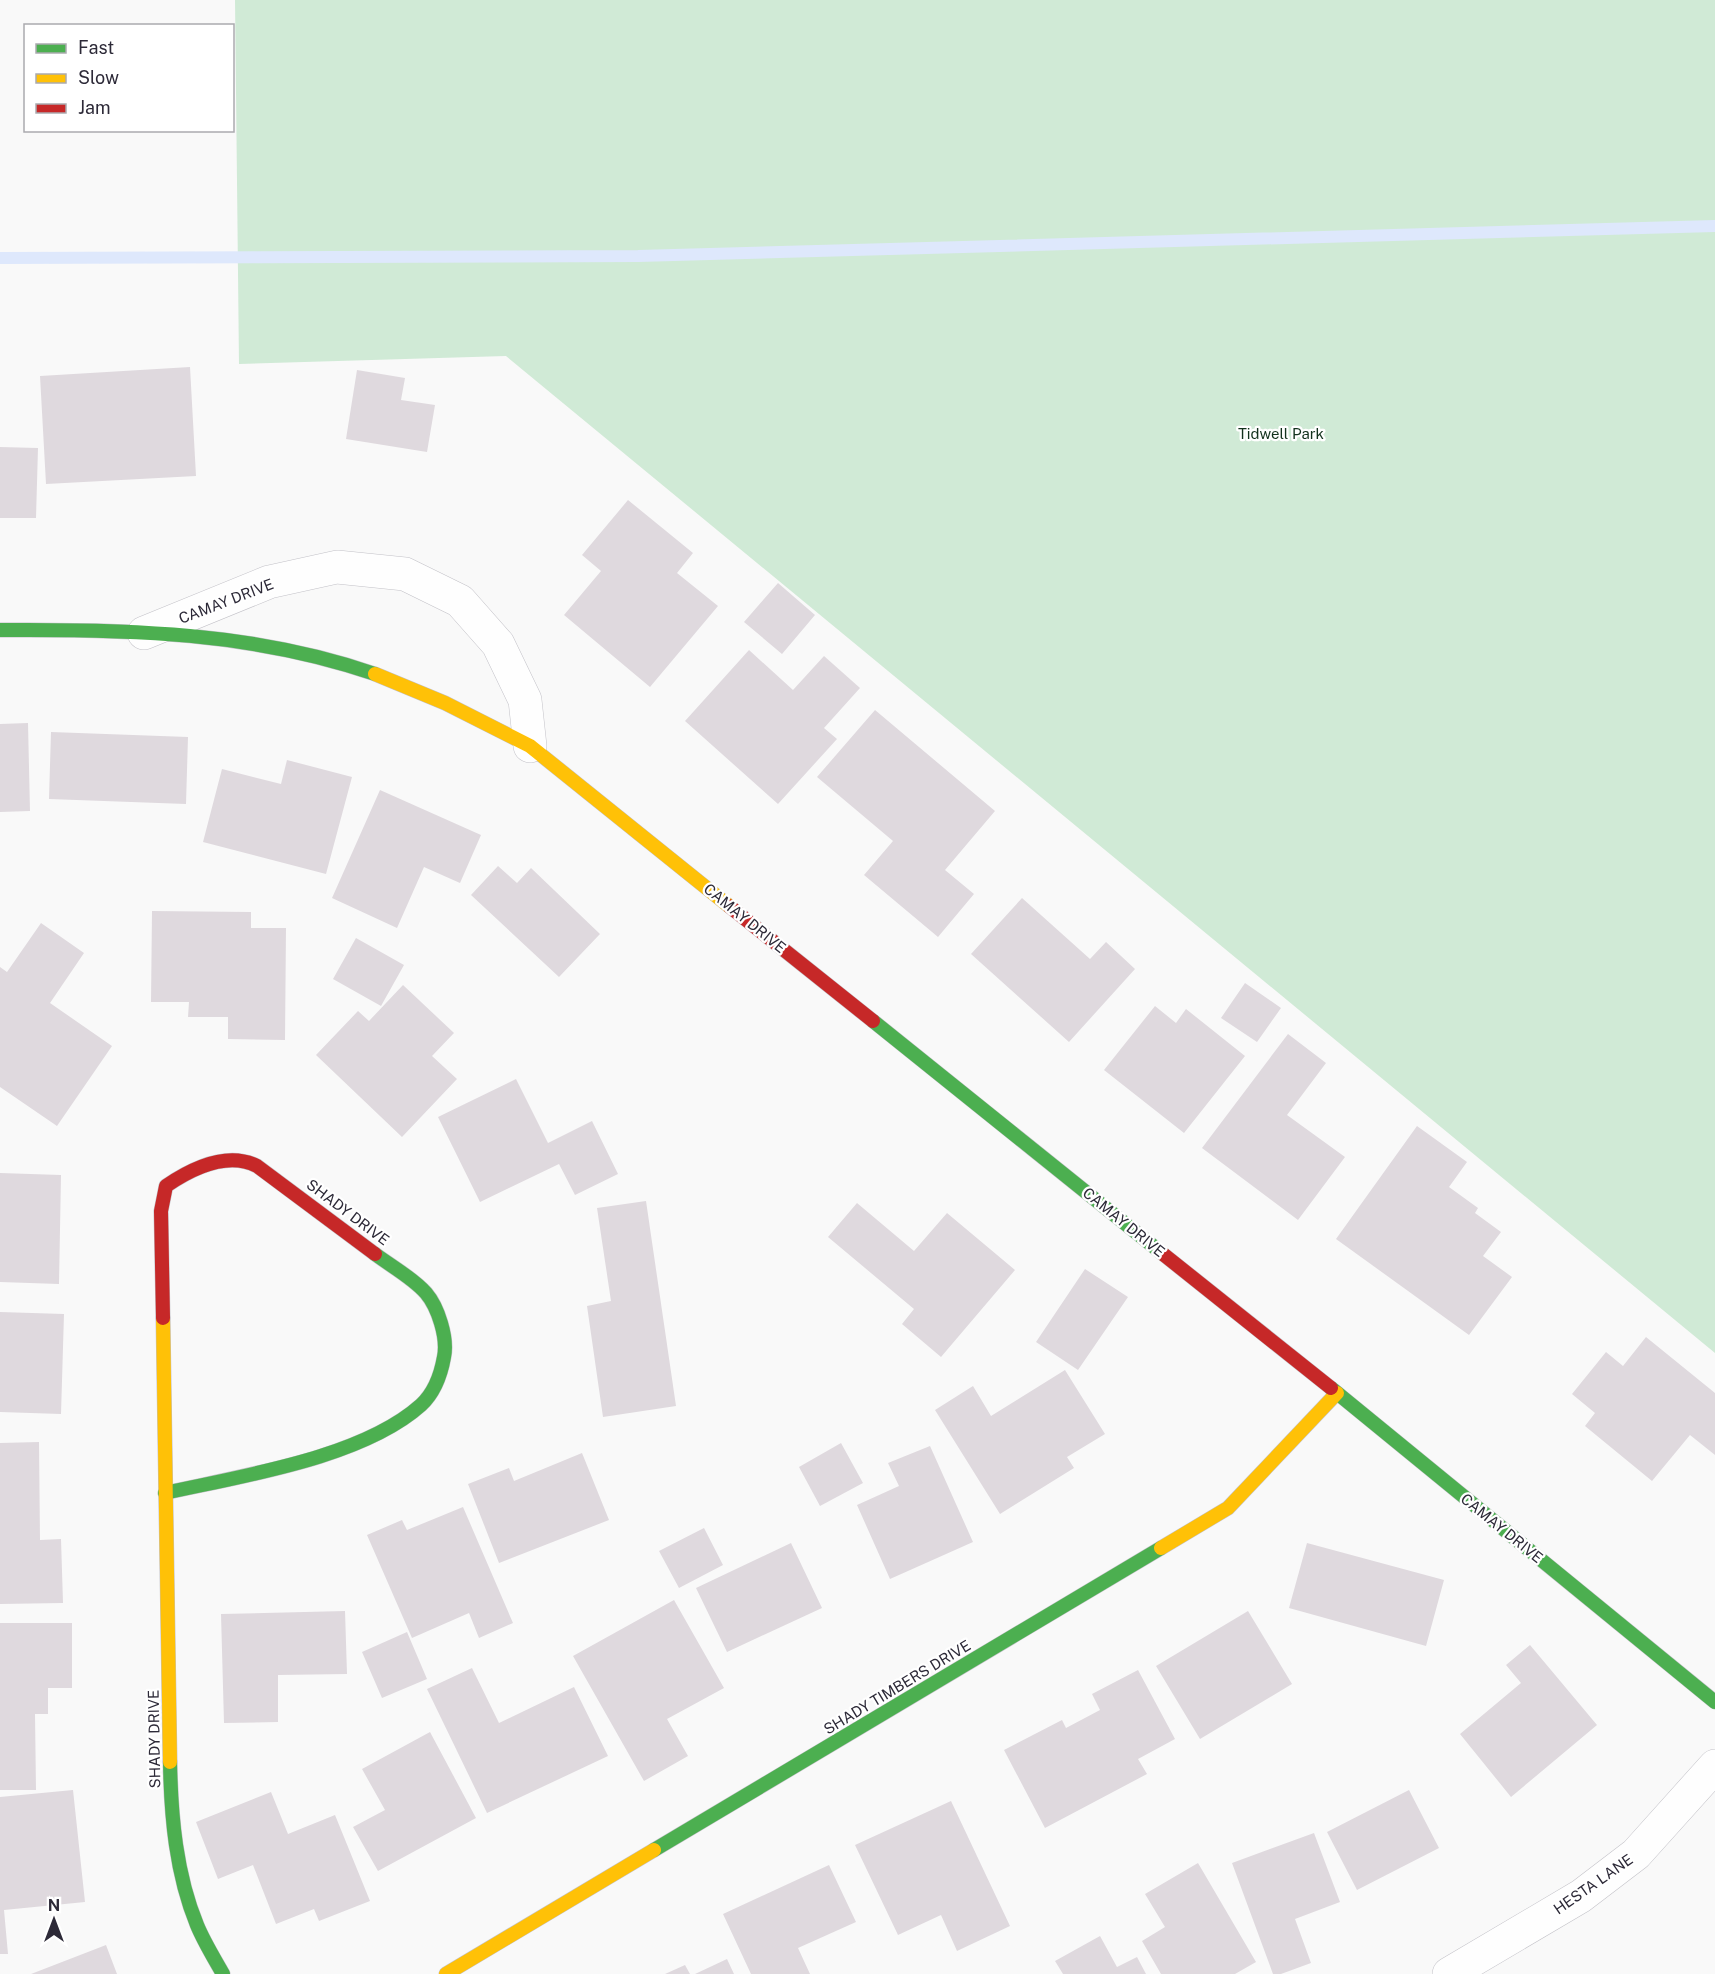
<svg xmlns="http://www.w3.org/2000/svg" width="1715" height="1974" viewBox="0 0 1715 1974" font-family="'Public Sans',sans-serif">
<rect width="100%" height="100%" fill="#f9f9f9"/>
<path fill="#d0ead6" d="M 235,0 L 1715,0 L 1715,1353 L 506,356 L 239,364 Z"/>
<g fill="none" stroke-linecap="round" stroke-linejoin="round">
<path stroke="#dee8fc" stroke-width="12" d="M 0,258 L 638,256 L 1715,226"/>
</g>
<path fill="#dfd9de" d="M 190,367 L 196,476 L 46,484 L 40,376 Z
M 357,370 L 405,378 L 401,400 L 435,405 L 427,452 L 346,439 Z
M 0,447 L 38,448 L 36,518 L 0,518 Z
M 628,500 L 693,553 L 677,573 L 718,606 L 650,687 L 564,615 L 601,571 L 582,555 Z
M 778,583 L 815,615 L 782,654 L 744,622 Z
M 749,650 L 793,690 L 824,656 L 860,688 L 824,728 L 837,739 L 778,804 L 685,721 Z
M 875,710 L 995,811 L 945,870 L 974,894 L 938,937 L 864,875 L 893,841 L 817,777 Z
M 28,723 L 30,811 L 0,812 L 0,724 Z
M 51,732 L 188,737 L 186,804 L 49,799 Z
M 287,760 L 352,777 L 326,874 L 203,842 L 222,769 L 281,784 Z
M 380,790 L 481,835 L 460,883 L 424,867 L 397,928 L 332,898 Z
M 498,866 L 517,883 L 531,868 L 600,934 L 559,977 L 471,895 Z
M 1022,898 L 1090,959 L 1106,942 L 1135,969 L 1069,1042 L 971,954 Z
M 152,911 L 251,912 L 251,928 L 286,928 L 285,1040 L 228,1039 L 228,1017 L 188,1017 L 189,1002 L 151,1002 Z
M 41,923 L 84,953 L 50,1003 L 112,1046 L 57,1126 L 0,1087 L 0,967 L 7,972 Z
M 356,938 L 404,965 L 381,1006 L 333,979 Z
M 1245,983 L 1281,1008 L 1257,1042 L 1221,1018 Z
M 403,985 L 454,1033 L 432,1056 L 457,1079 L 402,1137 L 316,1055 L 358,1011 L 369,1021 Z
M 1155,1006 L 1176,1023 L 1186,1009 L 1245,1056 L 1184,1133 L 1104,1070 Z
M 1288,1034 L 1326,1063 L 1287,1115 L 1345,1157 L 1298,1220 L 1202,1148 Z
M 516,1079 L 548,1143 L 592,1121 L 618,1174 L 575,1195 L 559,1164 L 480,1202 L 438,1117 Z
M 1417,1126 L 1467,1162 L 1449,1187 L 1478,1208 L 1475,1213 L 1501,1232 L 1483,1256 L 1512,1277 L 1469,1335 L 1336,1239 Z
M 0,1173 L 61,1175 L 59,1284 L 0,1282 Z
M 646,1201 L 676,1406 L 603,1417 L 587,1306 L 611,1301 L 597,1208 Z
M 857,1203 L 914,1251 L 947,1213 L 1015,1270 L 941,1357 L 902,1324 L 914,1309 L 828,1237 Z
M 1085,1269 L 1128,1297 L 1078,1370 L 1036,1342 Z
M 0,1312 L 64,1314 L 61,1414 L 0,1412 Z
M 1646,1337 L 1715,1393 L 1715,1455 L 1690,1435 L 1652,1481 L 1585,1426 L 1595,1413 L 1572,1394 L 1606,1352 L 1623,1366 Z
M 1065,1370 L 1105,1434 L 1067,1457 L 1074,1468 L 1000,1514 L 935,1410 L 973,1386 L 991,1416 Z
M 39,1442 L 40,1540 L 61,1539 L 63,1603 L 0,1604 L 0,1443 Z
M 841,1443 L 863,1483 L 820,1506 L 799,1467 Z
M 930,1446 L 973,1542 L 890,1579 L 857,1505 L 899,1486 L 888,1463 Z
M 582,1453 L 609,1520 L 499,1563 L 468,1484 L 509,1468 L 514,1481 Z
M 463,1507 L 513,1623 L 479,1638 L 469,1613 L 412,1638 L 367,1535 L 402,1520 L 407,1530 Z
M 704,1528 L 723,1565 L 679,1588 L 659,1551 Z
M 791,1543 L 822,1608 L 727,1652 L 696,1588 Z
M 1307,1543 L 1444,1580 L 1426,1646 L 1289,1608 Z
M 674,1600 L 724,1688 L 667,1719 L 688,1756 L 644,1781 L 573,1656 Z
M 345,1611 L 347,1674 L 278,1675 L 278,1722 L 224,1723 L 221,1614 Z
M 1248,1611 L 1292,1684 L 1200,1739 L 1156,1666 Z
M 0,1623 L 72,1623 L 72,1688 L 48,1688 L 48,1714 L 35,1714 L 36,1790 L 0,1790 Z
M 407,1632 L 427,1679 L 382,1698 L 362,1652 Z
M 1530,1645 L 1597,1725 L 1511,1797 L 1460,1734 L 1521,1683 L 1506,1665 Z
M 472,1668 L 499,1723 L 574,1687 L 608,1756 L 487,1813 L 427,1689 Z
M 1138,1670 L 1175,1739 L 1138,1759 L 1147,1774 L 1045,1828 L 1004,1750 L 1062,1720 L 1066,1728 L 1100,1710 L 1092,1694 Z
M 430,1732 L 476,1818 L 378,1871 L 353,1827 L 385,1810 L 362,1769 Z
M 73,1790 L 85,1902 L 4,1910 L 8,1954 L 0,1954 L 0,1797 Z
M 1409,1790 L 1439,1848 L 1357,1890 L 1327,1832 Z
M 271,1792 L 288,1834 L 335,1815 L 370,1901 L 319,1921 L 314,1909 L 276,1924 L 253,1865 L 218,1879 L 196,1822 Z
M 951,1801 L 1010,1926 L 957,1951 L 941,1915 L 898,1935 L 855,1845 Z
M 1314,1833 L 1340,1902 L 1295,1919 L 1311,1963 L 1281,1974 L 1273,1974 L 1232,1863 Z
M 1198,1863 L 1256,1962 L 1235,1974 L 1161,1974 L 1142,1941 L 1165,1927 L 1145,1894 Z
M 829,1865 L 856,1922 L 798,1948 L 810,1974 L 751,1974 L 723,1914 Z
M 1100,1936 L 1117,1967 L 1137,1957 L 1146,1974 L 1063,1974 L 1055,1961 Z
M 106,1945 L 117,1974 L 31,1974 Z
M 727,1959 L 734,1974 L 695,1974 Z
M 685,1965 L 690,1974 L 665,1974 Z"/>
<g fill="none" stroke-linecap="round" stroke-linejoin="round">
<g stroke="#c3c2c8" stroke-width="34">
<path id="street" d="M 144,633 L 269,582 L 337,567 L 405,574 L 460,601 L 498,644 L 525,700 L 530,746
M 1449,1974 L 1581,1896 L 1636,1854 L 1715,1766"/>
</g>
<g stroke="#c3c2c8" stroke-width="15">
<path id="fast" d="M 0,630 C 127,629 254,632 375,674
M 873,1021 L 1163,1254
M 1331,1388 L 1715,1702
M 165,1493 C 241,1476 362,1458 421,1405 C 434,1393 441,1374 444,1357 C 448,1338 438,1307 426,1293 C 413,1278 391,1266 375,1254
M 170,1762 C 171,1817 176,1874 197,1925 C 204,1942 214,1958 223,1974
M 654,1850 L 1161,1548"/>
</g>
<g stroke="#c3c2c8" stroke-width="15">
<path id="slow" d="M 375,674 L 445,703 L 530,746 L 729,906
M 163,1318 L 170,1762
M 1161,1548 L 1228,1508 L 1337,1393
M 446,1974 L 654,1850"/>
</g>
<g stroke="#c3c2c8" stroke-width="15">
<path id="jam" d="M 729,906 L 873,1021
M 1163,1254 L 1331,1388
M 163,1318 L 161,1211 L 166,1186 C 191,1169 227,1151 257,1166 L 375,1254"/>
</g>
<use href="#street" stroke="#fefefe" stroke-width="33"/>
<use href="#fast" stroke="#4caf50" stroke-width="14"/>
<use href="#slow" stroke="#ffc107" stroke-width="14"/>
<use href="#jam" stroke="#c62828" stroke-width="14"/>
</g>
<g text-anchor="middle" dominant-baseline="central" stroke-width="4.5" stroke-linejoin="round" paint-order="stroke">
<g font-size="15" fill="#12311c" stroke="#fff">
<text x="1281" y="433">Tidwell Park</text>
</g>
<g font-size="15" fill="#2d2a38" stroke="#fff">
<text transform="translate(226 601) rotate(-21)">CAMAY DRIVE</text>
<text transform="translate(745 918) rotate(39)">CAMAY DRIVE</text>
<text transform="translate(348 1212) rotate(37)">SHADY DRIVE</text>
<text transform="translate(1124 1222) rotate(39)">CAMAY DRIVE</text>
<text transform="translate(1502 1528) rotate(39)">CAMAY DRIVE</text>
<text transform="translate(897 1687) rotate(-31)">SHADY TIMBERS DRIVE</text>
<text transform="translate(154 1739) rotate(-91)">SHADY DRIVE</text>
<text transform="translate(1593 1884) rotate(-35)">HESTA LANE</text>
</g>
</g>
<rect x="24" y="24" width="210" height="108" fill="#ffffff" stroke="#abaaaf" stroke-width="1.5"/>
<rect x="36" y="44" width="30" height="9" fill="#4caf50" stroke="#abaaaf" stroke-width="1.5"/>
<text x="78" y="54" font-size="18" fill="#2d2a38">Fast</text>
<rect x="36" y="74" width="30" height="9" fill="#ffc107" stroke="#abaaaf" stroke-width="1.5"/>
<text x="78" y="84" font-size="18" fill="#2d2a38">Slow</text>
<rect x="36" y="104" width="30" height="9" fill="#c62828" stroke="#abaaaf" stroke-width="1.5"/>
<text x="78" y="114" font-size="18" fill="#2d2a38">Jam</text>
<g transform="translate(54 1920)" stroke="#ffffff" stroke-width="4.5" paint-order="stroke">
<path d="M0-4.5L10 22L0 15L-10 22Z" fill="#2d2a38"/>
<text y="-9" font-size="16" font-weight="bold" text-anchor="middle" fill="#2d2a38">N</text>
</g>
</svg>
